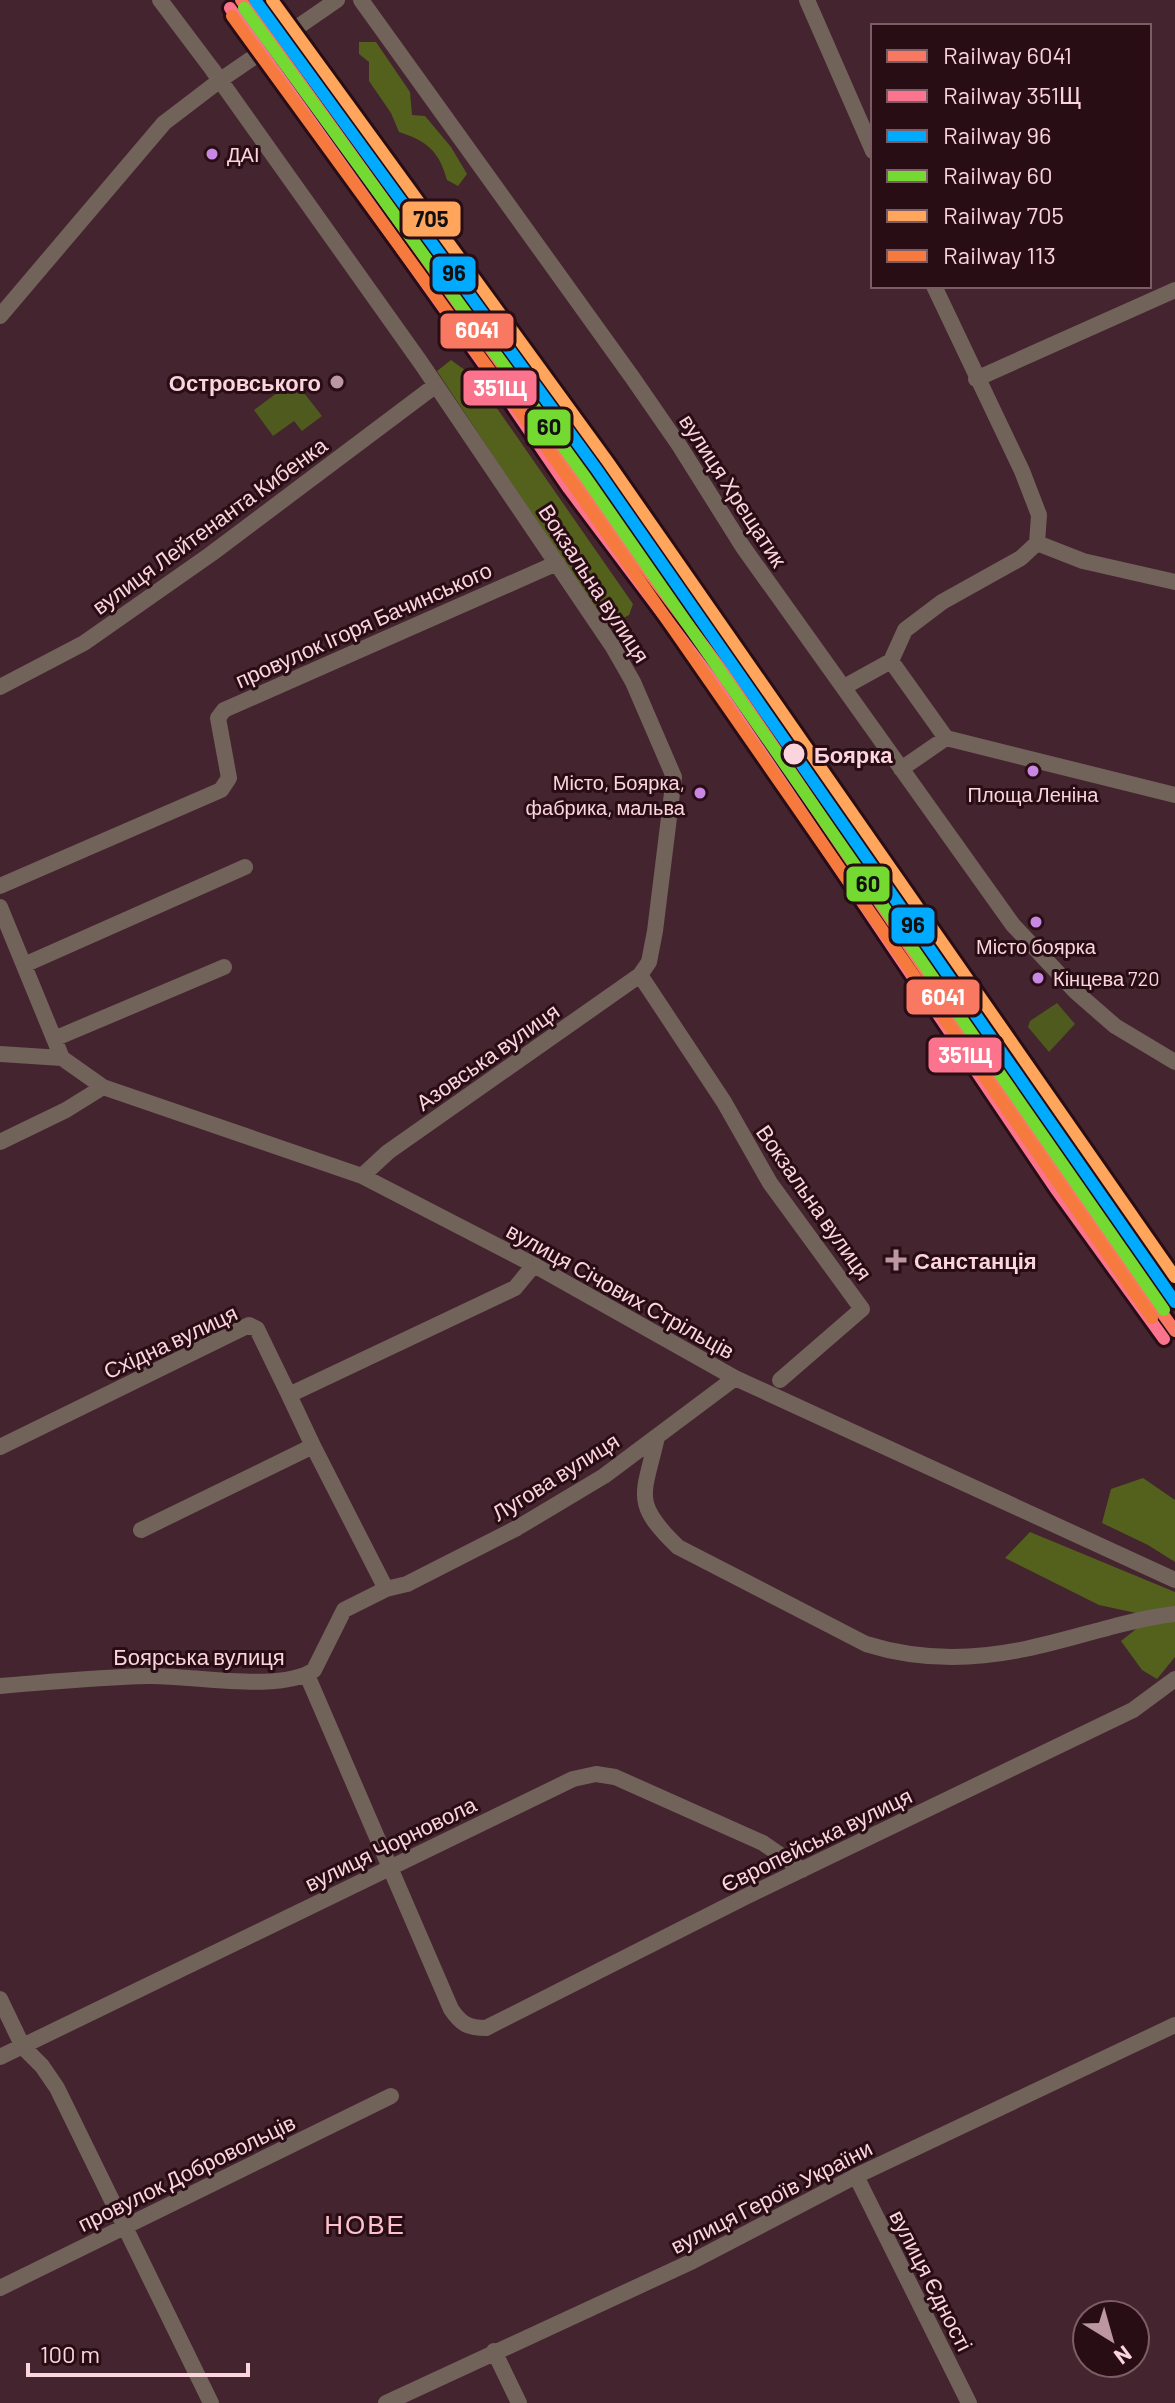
<svg xmlns="http://www.w3.org/2000/svg" width="1175" height="2403" viewBox="0 0 1175 2403" font-family="Barlow,sans-serif">
<rect width="100%" height="100%" fill="#44242f"/>
<path fill="#4e5a1e" d="M 294,380 L 322,416 L 302,431 L 294,421 L 273,436 L 254,410 Z
M 1057,1003 L 1075,1024 L 1049,1052 L 1028,1027 L 1030,1021 Z"/>
<path fill="#53611c" d="M 359,42 L 376,42 L 410,92 L 412,115 L 425,116 L 451,147 L 467,174 L 458,186 L 447,180 C 439,151 427,141 399,132 L 391,113 L 369,81 L 369,62 L 359,54 Z
M 451,360 L 476,378 L 633,604 L 629,615 L 607,627 L 437,371 Z
M 1143,1478 L 1175,1500 L 1175,1562 L 1148,1545 L 1102,1523 L 1111,1489 Z
M 1030,1532 L 1175,1592 L 1175,1657 L 1157,1679 L 1142,1670 L 1121,1641 L 1136,1629 L 1136,1613 L 1099,1605 L 1005,1558 Z"/>
<g fill="none" stroke-linecap="round" stroke-linejoin="round">
<path stroke="#71625a" stroke-width="16" d="M 160,0 L 212,69 L 421,363 L 613,647 L 633,682 L 674,777 L 655,931 L 649,962 L 640,975 L 724,1102 L 770,1183 L 862,1309 L 780,1380
M 361,0 L 632,377 L 679,445 L 743,547 L 1013,925 L 1076,992 L 1115,1026 L 1175,1062
M 807,0 L 873,151
M 934,286 L 1022,471 L 1039,515 L 1037,543
M 0,316 L 164,123 L 219,81 L 337,0
M 976,379 L 1175,290
M 1037,543 L 1083,561 L 1175,582
M 891,661 L 905,630 L 942,602 L 1021,558 L 1037,543
M 0,687 L 84,643 L 211,554 L 436,385
M 844,687 L 891,661 L 946,738
M 901,769 L 946,738 L 1175,795
M 0,886 L 221,790 L 229,778 L 218,718 L 224,710 L 557,563
M 0,907 L 62,1058 L 103,1087 L 362,1176 L 534,1265 L 735,1378 L 1175,1580
M 24,965 L 245,867
M 54,1039 L 224,967
M 0,1054 L 62,1058
M 0,1142 L 66,1110 L 103,1087
M 362,1176 L 388,1152 L 640,975
M 289,1395 L 313,1446
M 657,1437 C 644,1495 631,1502 678,1547 L 866,1644 C 917,1660 973,1660 1025,1649 C 1075,1639 1124,1620 1175,1614
M 0,1447 L 249,1325 L 257,1329 L 289,1395 L 515,1288 L 534,1265
M 386,1589 L 407,1584 L 517,1528 L 604,1476 L 735,1378
M 307,1675 L 451,2009 C 461,2024 468,2028 486,2028 L 745,1897 L 1133,1710 L 1175,1679
M 0,1686 C 50,1682 99,1677 149,1676 C 191,1675 281,1693 314,1670 L 344,1610 L 386,1589 L 313,1446 L 141,1530
M 0,1999 L 23,2047 L 42,2066 L 57,2088 L 211,2403
M 0,2057 L 573,1779 L 596,1774 L 615,1777 L 763,1843 L 802,1870
M 856,2176 L 969,2403
M 0,2288 L 391,2096
M 494,2351 L 519,2403
M 386,2403 L 693,2261 L 856,2176 L 1175,2025"/>
<g stroke="#280d15" stroke-width="18">
<path id="rail-1" d="M 241,0 L 504,368 L 580,481 L 724,673 L 1067,1180 L 1175,1331"/>
</g>
<g stroke="#280d15" stroke-width="18">
<path id="rail-2" d="M 230,8 L 492,376 L 569,489 L 713,681 L 1055,1188 L 1164,1339"/>
</g>
<g stroke="#280d15" stroke-width="18">
<path id="rail-3" d="M 255,0 L 597,470 L 1175,1302"/>
</g>
<g stroke="#280d15" stroke-width="18">
<path id="rail-4" d="M 244,8 L 586,478 L 1164,1310"/>
</g>
<g stroke="#280d15" stroke-width="18">
<path id="rail-5" d="M 272,0 L 608,462 L 1175,1277"/>
</g>
<g stroke="#280d15" stroke-width="18">
<path id="rail-6" d="M 232,16 L 574,486 L 1152,1318"/>
</g>
<use href="#rail-1" stroke="#f97862" stroke-width="12"/>
<use href="#rail-2" stroke="#fc738d" stroke-width="12"/>
<use href="#rail-3" stroke="#0af" stroke-width="12"/>
<use href="#rail-4" stroke="#74d930" stroke-width="12"/>
<use href="#rail-5" stroke="#ffa55c" stroke-width="12"/>
<use href="#rail-6" stroke="#f6793e" stroke-width="12"/>
</g>
<g fill="#c787e3" stroke="#280d15" stroke-width="3">
<circle cx="212" cy="154" r="7"/>
<circle cx="1033" cy="771" r="7"/>
<circle cx="700" cy="793" r="7"/>
<circle cx="1036" cy="922" r="7"/>
<circle cx="1038" cy="978" r="7"/>
</g>
<g fill="#bc96a0" stroke="#280d15" stroke-width="3">
<circle cx="337" cy="382" r="8"/>
<path d="M892 1248h8v8h8v8h-8v8h-8v-8h-8v-8h8z"/>
</g>
<circle fill="#fcd4dd" stroke="#280d15" stroke-width="3" cx="794" cy="754" r="12"/>
<g text-anchor="middle" dominant-baseline="central" stroke-width="6" stroke-linejoin="round" paint-order="stroke">
<g font-size="20" fill="#fcd4dd" stroke="#280d15" text-anchor="start">
<text x="227" y="154">ДАІ</text>
<text x="685" y="782" text-anchor="end">Місто, Боярка,<tspan x="685" dy="25">фабрика, мальва</tspan></text>
<text x="1033" y="794" text-anchor="middle">Площа Леніна</text>
<text x="1036" y="946" text-anchor="middle">Місто боярка</text>
<text x="1053" y="978">Кінцева 720</text>
</g>
<g font-size="22" font-weight="bold" fill="#fcd4dd" stroke="#280d15" text-anchor="end">
<text x="321" y="382">Островського</text>
<text x="914" y="1260" text-anchor="start">Санстанція</text>
</g>
<g font-size="22" fill="#fcd4dd" stroke="#280d15">
<text transform="translate(734 490) rotate(57)">вулиця Хрещатик</text>
<text transform="translate(209 525) rotate(-36)">вулиця Лейтенанта Кибенка</text>
<text transform="translate(595 583) rotate(57)">Вокзальна вулиця</text>
<text transform="translate(363 624) rotate(-24)">провулок Ігоря Бачинського</text>
<text transform="translate(487 1056) rotate(-35)">Азовська вулиця</text>
<text transform="translate(815 1202) rotate(55)">Вокзальна вулиця</text>
<text transform="translate(621 1290) rotate(29)">вулиця Січових Стрільців</text>
<text transform="translate(170 1341) rotate(-25)">Східна вулиця</text>
<text transform="translate(555 1476) rotate(-32)">Лугова вулиця</text>
<text x="199" y="1656">Боярська вулиця</text>
<text transform="translate(816 1839) rotate(-26)">Європейська вулиця</text>
<text transform="translate(390 1843) rotate(-26)">вулиця Чорновола</text>
<text transform="translate(186 2172) rotate(-26)">провулок Добровольців</text>
<text transform="translate(771 2196) rotate(-27)">вулиця Героїв України</text>
<text transform="translate(932 2280) rotate(63)">вулиця Єдності</text>
</g>
<g font-size="22" font-weight="bold" fill="#fcd4dd" stroke="#280d15" text-anchor="start">
<text x="814" y="754">Боярка</text>
</g>
<g font-size="26" letter-spacing="2" fill="#fdc0ce" stroke="#280d15">
<text x="365" y="2223">НОВЕ</text>
</g>
</g>
<g stroke="#280d15" stroke-width="3">
<rect x="401" y="200" width="61" height="38" rx="8" fill="#ffa55c"/>
<rect x="431" y="255" width="46" height="38" rx="8" fill="#0af"/>
<rect x="439" y="312" width="76" height="38" rx="8" fill="#f97862"/>
<rect x="462" y="369" width="76" height="38" rx="8" fill="#fc738d"/>
<rect x="526" y="408" width="46" height="39" rx="8" fill="#74d930"/>
<rect x="845" y="865" width="46" height="38" rx="8" fill="#74d930"/>
<rect x="890" y="906" width="46" height="39" rx="8" fill="#0af"/>
<rect x="905" y="978" width="76" height="38" rx="8" fill="#f97862"/>
<rect x="927" y="1036" width="76" height="38" rx="8" fill="#fc738d"/>
</g>
<g font-size="22" text-anchor="middle" font-weight="bold" fill="#fff">
<text x="477" y="338">6041</text>
<text x="500" y="396">351Щ</text>
<text x="943" y="1005">6041</text>
<text x="965" y="1063">351Щ</text>
</g>
<g font-size="22" text-anchor="middle" font-weight="bold" fill="#111">
<text x="431" y="227">705</text>
<text x="454" y="281">96</text>
<text x="549" y="435">60</text>
<text x="868" y="892">60</text>
<text x="913" y="933">96</text>
</g>
<rect x="871" y="24" width="280" height="264" fill="#280d15" stroke="#7d5d65" stroke-width="2"/>
<rect x="887" y="50" width="40" height="12" fill="#f97862" stroke="#7d5d65" stroke-width="2"/>
<text x="943" y="64" font-size="24" fill="#fcd4dd">Railway 6041</text>
<rect x="887" y="90" width="40" height="12" fill="#fc738d" stroke="#7d5d65" stroke-width="2"/>
<text x="943" y="104" font-size="24" fill="#fcd4dd">Railway 351Щ</text>
<rect x="887" y="130" width="40" height="12" fill="#00aaff" stroke="#7d5d65" stroke-width="2"/>
<text x="943" y="144" font-size="24" fill="#fcd4dd">Railway 96</text>
<rect x="887" y="170" width="40" height="12" fill="#74d930" stroke="#7d5d65" stroke-width="2"/>
<text x="943" y="184" font-size="24" fill="#fcd4dd">Railway 60</text>
<rect x="887" y="210" width="40" height="12" fill="#ffa55c" stroke="#7d5d65" stroke-width="2"/>
<text x="943" y="224" font-size="24" fill="#fcd4dd">Railway 705</text>
<rect x="887" y="250" width="40" height="12" fill="#f6793e" stroke="#7d5d65" stroke-width="2"/>
<text x="943" y="264" font-size="24" fill="#fcd4dd">Railway 113</text>
<g transform="translate(1111 2339) rotate(143)"><circle r="38" fill="#280d15" stroke="#7d5d65" stroke-width="2"/>
<path d="M0-6L14 30L0 20L-14 30Z" fill="#bc96a0"/>
<text y="-12" font-size="22" font-weight="bold" text-anchor="middle" fill="#fcd4dd">N</text>
</g>
<path d="M28 2363v12h220v-12" fill="none" stroke="#fcd4dd" stroke-width="4"/>
<text x="40" y="2363" font-size="24" fill="#fcd4dd" stroke="#280d15" stroke-width="6" paint-order="stroke">100 m</text>
</svg>
